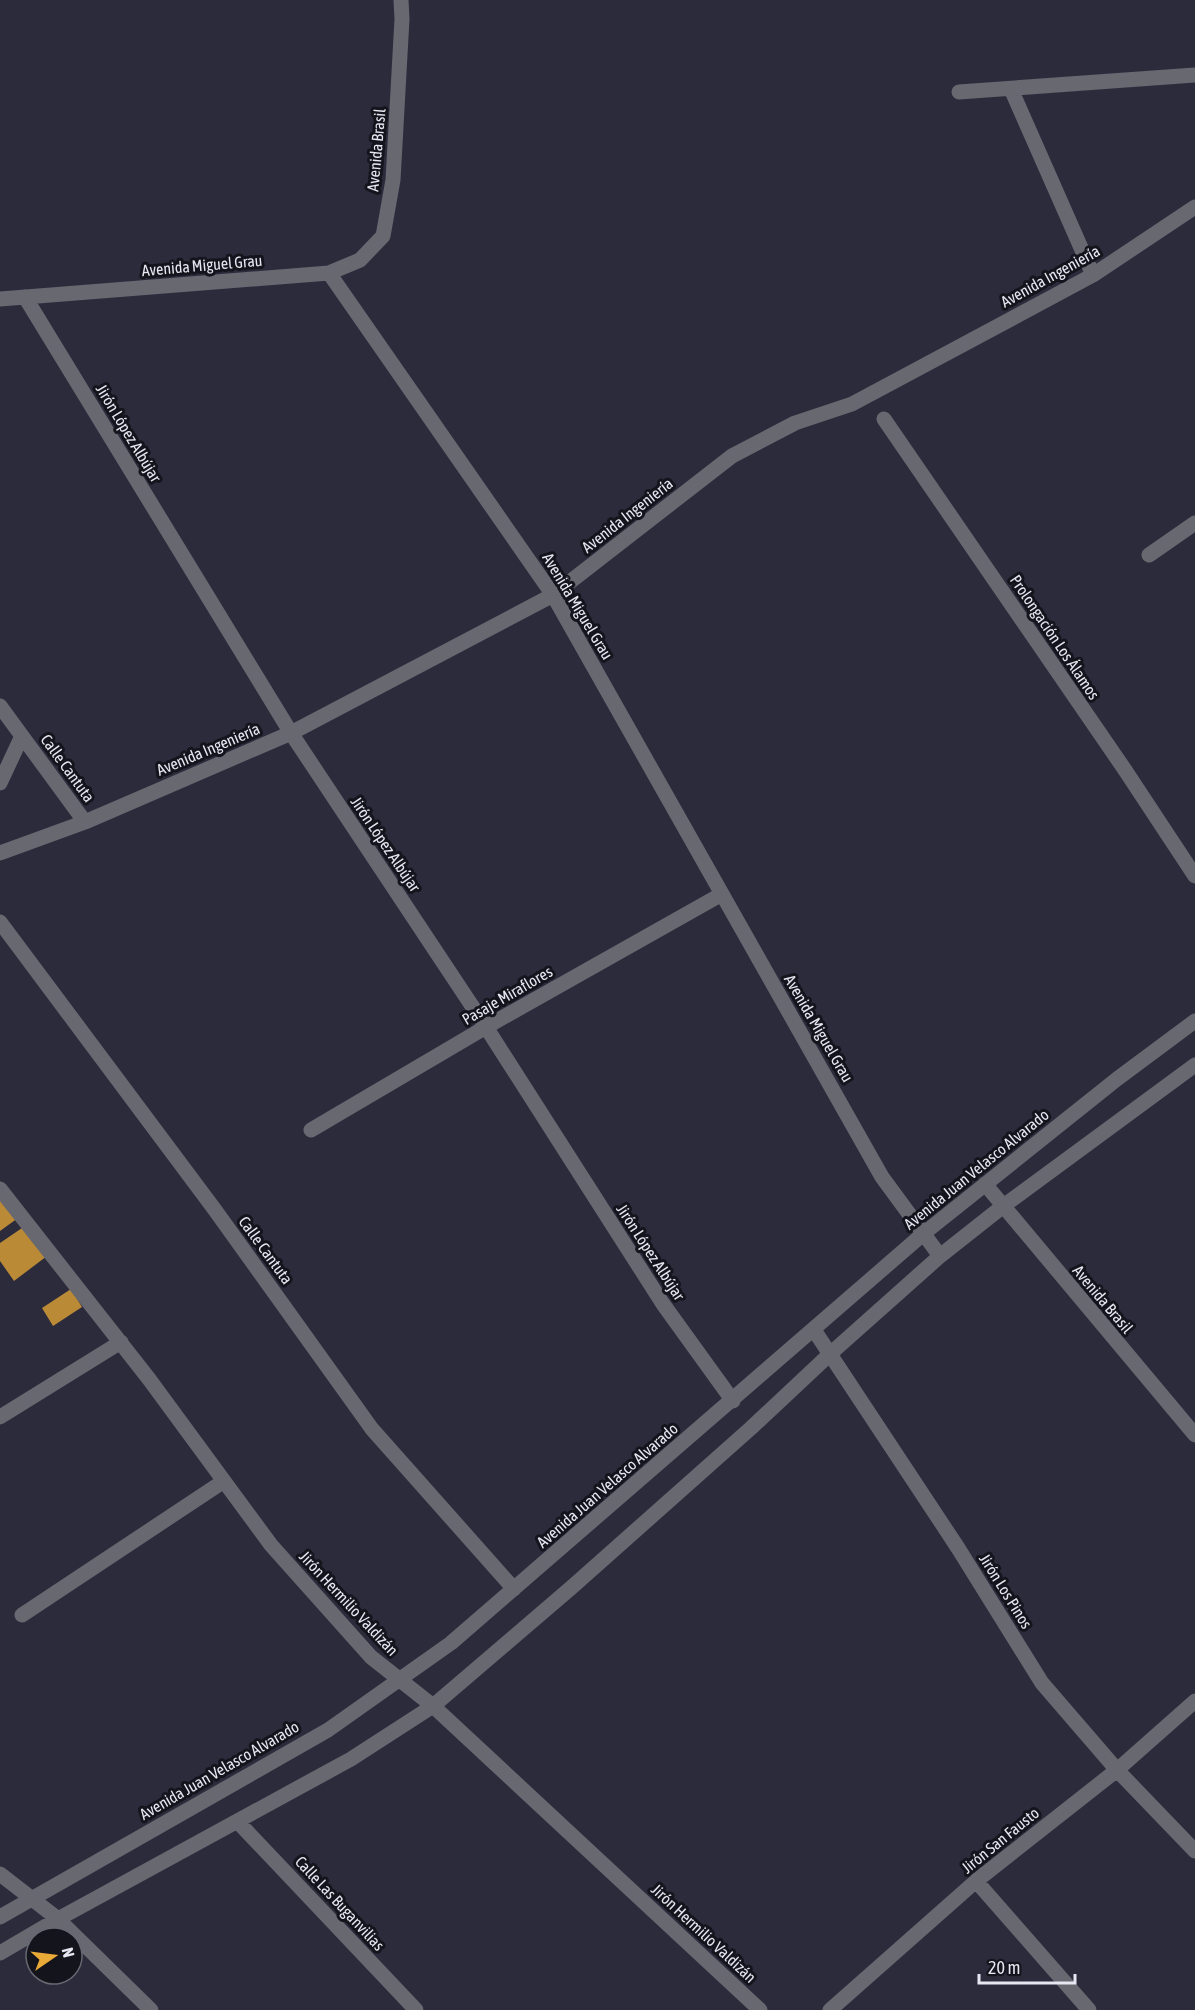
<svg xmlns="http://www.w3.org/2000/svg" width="1195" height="2010" viewBox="0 0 1195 2010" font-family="'Asap Condensed',sans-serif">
<rect width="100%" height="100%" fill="#2b2b3c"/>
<path fill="#bb8a36" d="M 0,1193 L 18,1218 L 0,1231 Z
M 25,1226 L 47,1256 L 14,1281 L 0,1261 L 0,1243 Z
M 71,1289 L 82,1307 L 53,1326 L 42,1308 Z"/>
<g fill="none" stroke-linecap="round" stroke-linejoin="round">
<path stroke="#686871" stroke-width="15" d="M 1011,89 L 1093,275
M 959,92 L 1195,75
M 329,273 L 553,595 L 882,1177 L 940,1256
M 25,297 L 291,733 L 486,1027 L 663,1304 L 733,1401
M 0,299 L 329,273 L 360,260 L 383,236 L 393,180 L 402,19 L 401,0
M 884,419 L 1125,770 L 1195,876
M 1149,555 L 1195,523
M 0,706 L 85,822
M 0,783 L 22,736
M 0,853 L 85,822 L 291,733 L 553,595 L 732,456 L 795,423 L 852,404 L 1093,275 L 1195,207
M 0,922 L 215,1210 L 372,1429 L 514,1589
M 311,1130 L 486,1027 L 722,894
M 985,1184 L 1195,1435
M 0,1189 L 149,1379 L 271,1545 L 371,1657 L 433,1706 L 760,2010
M 814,1330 L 958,1548 L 1042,1683 L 1117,1770 L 1195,1851
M 0,1417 L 121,1342
M 22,1615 L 224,1481
M 238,1822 L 416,2010
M 0,1874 L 58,1919 L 151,2010
M 976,1881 L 1089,2010
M 0,1917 L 328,1730 L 451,1643 L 923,1234 L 1117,1079 L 1195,1021
M 0,1953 L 58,1919 L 351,1759 L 433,1706 L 572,1587 L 751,1428 L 830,1354 L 940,1256 L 1002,1207 L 1195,1065
M 830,2010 L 976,1881 L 1117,1770 L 1195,1701"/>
</g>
<g text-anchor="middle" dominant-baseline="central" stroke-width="6" stroke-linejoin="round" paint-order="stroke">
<g font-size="16" fill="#e7e7f2" stroke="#14141c">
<text transform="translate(376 150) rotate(-85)">Avenida Brasil</text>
<text transform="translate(202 265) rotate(-5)">Avenida Miguel Grau</text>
<text transform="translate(1050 276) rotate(-29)">Avenida Ingeniería</text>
<text transform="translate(129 433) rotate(59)">Jirón López Albújar</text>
<text transform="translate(627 515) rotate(-38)">Avenida Ingeniería</text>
<text transform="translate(578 606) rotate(59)">Avenida Miguel Grau</text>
<text transform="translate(1055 637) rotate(56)">Prolongación Los Álamos</text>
<text transform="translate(208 749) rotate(-23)">Avenida Ingeniería</text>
<text transform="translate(68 768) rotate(54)">Calle Cantuta</text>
<text transform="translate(386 844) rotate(56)">Jirón López Albújar</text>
<text transform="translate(507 995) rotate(-30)">Pasaje Miraflores</text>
<text transform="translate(819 1028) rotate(60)">Avenida Miguel Grau</text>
<text transform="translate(976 1169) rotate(-39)">Avenida Juan Velasco Alvarado</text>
<text transform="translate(266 1250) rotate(54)">Calle Cantuta</text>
<text transform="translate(651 1252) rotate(57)">Jirón López Albújar</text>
<text transform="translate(1103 1299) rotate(50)">Avenida Brasil</text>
<text transform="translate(607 1485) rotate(-41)">Avenida Juan Velasco Alvarado</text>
<text transform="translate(1006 1591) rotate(58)">Jirón Los Pinos</text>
<text transform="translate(349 1603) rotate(47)">Jirón Hermilio Valdizán</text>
<text transform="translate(219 1770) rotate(-30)">Avenida Juan Velasco Alvarado</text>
<text transform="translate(1000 1840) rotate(-39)">Jirón San Fausto</text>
<text transform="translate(340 1903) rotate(47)">Calle Las Buganvilias</text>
<text transform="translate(704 1933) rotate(43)">Jirón Hermilio Valdizán</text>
</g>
</g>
<g transform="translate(54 1956) rotate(76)"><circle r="28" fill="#14141c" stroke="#686872" stroke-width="1.5"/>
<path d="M0-4.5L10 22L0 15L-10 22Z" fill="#eaaa38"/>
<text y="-9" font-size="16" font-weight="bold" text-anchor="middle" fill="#e7e7f2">N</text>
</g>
<path d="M979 1974v9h96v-9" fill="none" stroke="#e7e7f2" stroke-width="3"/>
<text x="988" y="1974" font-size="18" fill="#e7e7f2" stroke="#14141c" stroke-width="4.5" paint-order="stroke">20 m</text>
</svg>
